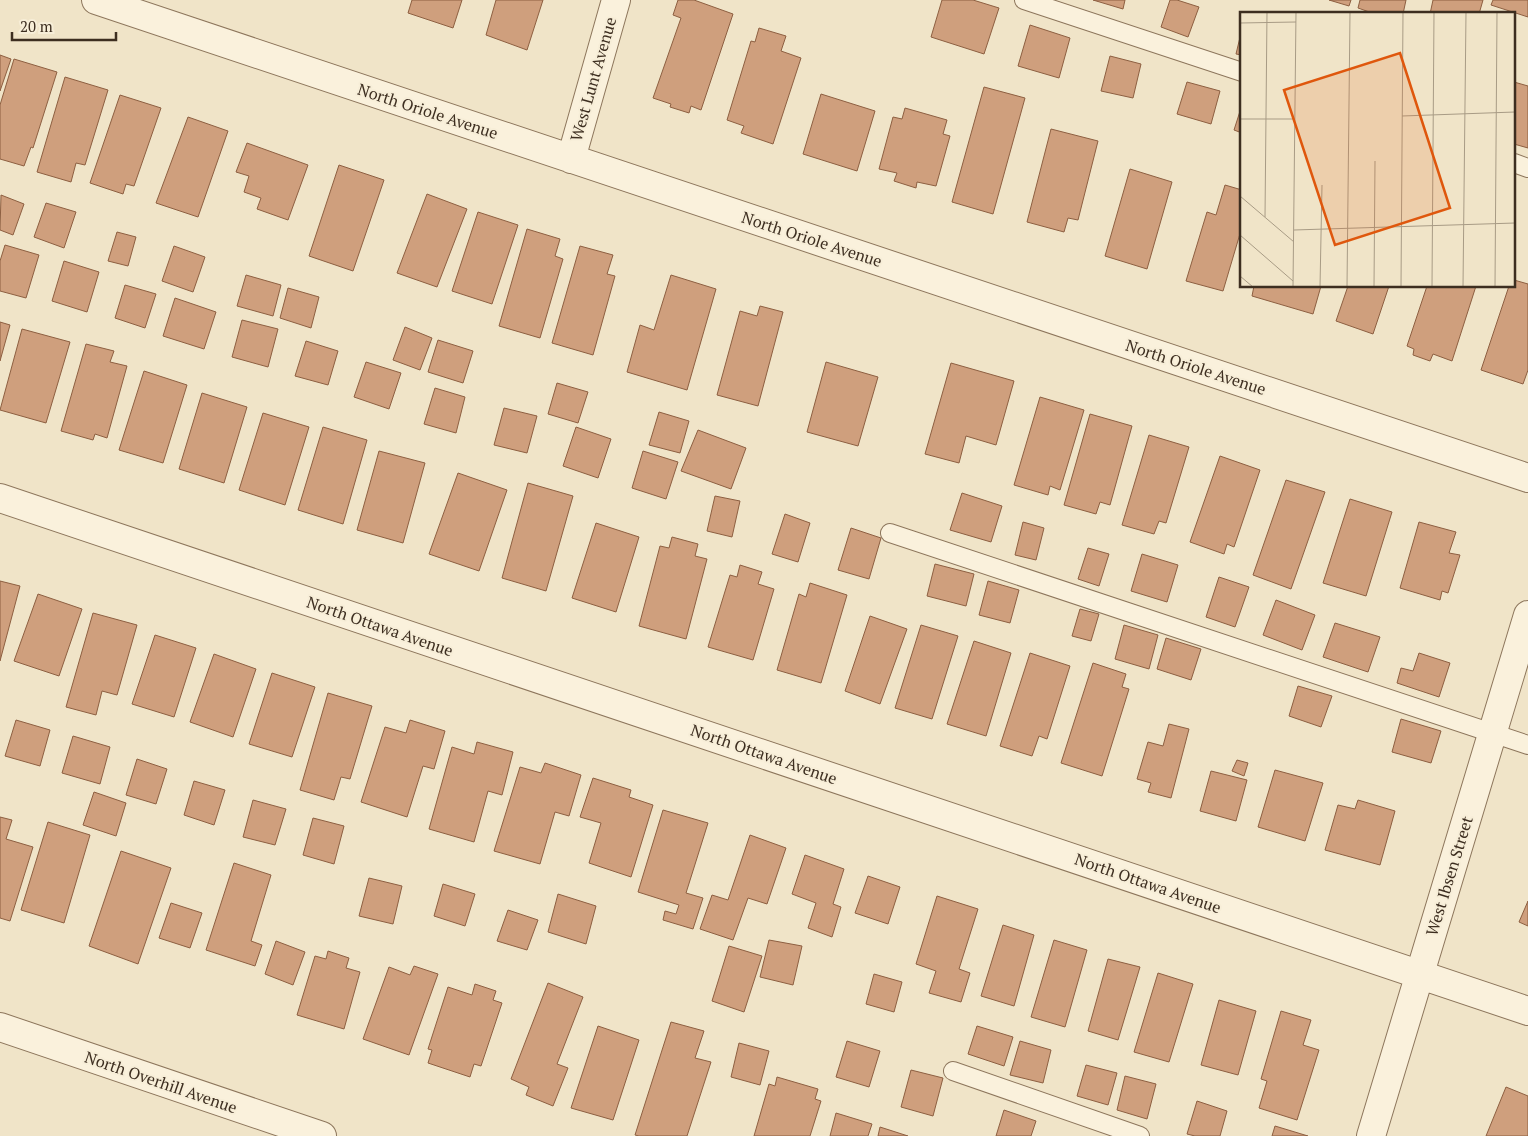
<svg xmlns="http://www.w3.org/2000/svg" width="1528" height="1136" viewBox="0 0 1528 1136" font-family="'PT Serif',serif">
<rect width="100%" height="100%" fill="#f0e4c8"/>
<path fill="#cf9f7d" stroke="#8d5f41" d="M 412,0 L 462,0 L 453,28 L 408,13 Z
M 496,0 L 543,0 L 527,50 L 486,35 Z
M 678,0 L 694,0 L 733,14 L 701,110 L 691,106 L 689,113 L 670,107 L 671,104 L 653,98 L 681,18 L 673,15 Z
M 942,0 L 973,0 L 999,8 L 984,54 L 931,37 Z
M 1093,0 L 1125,0 L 1123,9 Z
M 1170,0 L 1177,0 L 1199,7 L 1188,37 L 1161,27 Z
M 1329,0 L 1351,0 L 1349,6 Z
M 1360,0 L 1406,0 L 1403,14 L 1375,14 L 1358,8 Z
M 1433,0 L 1483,0 L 1479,14 L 1430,14 Z
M 1493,0 L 1528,0 L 1528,17 L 1491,5 Z
M 1030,25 L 1070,38 L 1059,78 L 1018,66 Z
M 759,28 L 786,36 L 781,51 L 801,58 L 773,144 L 741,133 L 744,126 L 727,120 L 751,41 L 755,42 Z
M 1242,29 L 1242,55 L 1236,54 Z
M 0,55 L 11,59 L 0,91 Z
M 1110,56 L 1141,64 L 1133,98 L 1101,91 Z
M 14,59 L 57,72 L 33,148 L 31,147 L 24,166 L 0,159 L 0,105 Z
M 65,77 L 108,90 L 85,165 L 76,163 L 71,182 L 37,172 Z
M 1187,82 L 1220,91 L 1211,124 L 1177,114 Z
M 1514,82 L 1528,86 L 1528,148 L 1514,144 Z
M 984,87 L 1025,98 L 993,214 L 952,202 Z
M 821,94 L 875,111 L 857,171 L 803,154 Z
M 120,95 L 161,108 L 134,186 L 126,184 L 123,194 L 90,183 Z
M 1242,105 L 1242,133 L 1234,130 Z
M 905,108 L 947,120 L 943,134 L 950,136 L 936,186 L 917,182 L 916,188 L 894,181 L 897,173 L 879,169 L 893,117 L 902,119 Z
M 188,117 L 228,131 L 198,217 L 156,203 Z
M 1051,129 L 1098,141 L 1078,220 L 1068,218 L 1064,232 L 1027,222 Z
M 247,143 L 308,165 L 288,220 L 257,209 L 261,198 L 244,192 L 249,176 L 236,172 Z
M 339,165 L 384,180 L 353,271 L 309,256 Z
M 1130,169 L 1172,182 L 1147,269 L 1105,256 Z
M 1225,185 L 1242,190 L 1242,227 L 1223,291 L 1186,281 L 1207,212 L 1216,215 Z
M 427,194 L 467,209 L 437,287 L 397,273 Z
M 1,195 L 24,204 L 13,235 L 0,230 Z
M 46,203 L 76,212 L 64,248 L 34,237 Z
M 478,212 L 518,225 L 492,304 L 452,291 Z
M 527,229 L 560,239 L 555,256 L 563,259 L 540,338 L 499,326 Z
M 117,232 L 136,237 L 128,266 L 108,261 Z
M 5,245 L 39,255 L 26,298 L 0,291 L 0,261 Z
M 174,246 L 205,257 L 193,292 L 162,281 Z
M 580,246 L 613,255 L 607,274 L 615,276 L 593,355 L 552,343 Z
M 64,261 L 99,272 L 87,312 L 52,301 Z
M 246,275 L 281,285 L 273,316 L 237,306 Z
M 671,275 L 716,289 L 687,390 L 627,372 L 640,325 L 654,330 Z
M 1514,280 L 1528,284 L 1528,370 L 1523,384 L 1481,370 L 1509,286 L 1514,286 Z
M 125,285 L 156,294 L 145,328 L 115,318 Z
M 1254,286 L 1321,286 L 1313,314 L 1252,296 Z
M 1348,286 L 1389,286 L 1373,334 L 1336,321 Z
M 1427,286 L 1476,286 L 1452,361 L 1433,354 L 1430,361 L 1413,355 L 1414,349 L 1407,346 Z
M 288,288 L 319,297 L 311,328 L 280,318 Z
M 175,298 L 216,312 L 204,349 L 163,336 Z
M 760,306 L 783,312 L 758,406 L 717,395 L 740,311 L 757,316 Z
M 242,320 L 278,329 L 268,367 L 232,357 Z
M 0,322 L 10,325 L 0,361 Z
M 405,327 L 432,338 L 420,370 L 393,360 Z
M 22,329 L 70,342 L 46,423 L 0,410 Z
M 438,340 L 473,351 L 463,383 L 428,372 Z
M 306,341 L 338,351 L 328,385 L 295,376 Z
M 86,344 L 114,351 L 110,362 L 127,366 L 107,438 L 95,434 L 93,440 L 61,431 Z
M 366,362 L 401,373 L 389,409 L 354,397 Z
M 826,362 L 878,377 L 858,446 L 807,432 Z
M 951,363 L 1014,381 L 996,445 L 966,436 L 959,463 L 925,454 Z
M 144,371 L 187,385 L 163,463 L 119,450 Z
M 557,383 L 588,392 L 578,423 L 548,414 Z
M 435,388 L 465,397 L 456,433 L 424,424 Z
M 202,393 L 247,407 L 224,483 L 179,469 Z
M 1040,397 L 1084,410 L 1060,490 L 1050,486 L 1048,495 L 1014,485 Z
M 504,408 L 537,416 L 527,453 L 494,445 Z
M 659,412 L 689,421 L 680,453 L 649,445 Z
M 263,413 L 309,427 L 285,505 L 239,490 Z
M 1090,414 L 1132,426 L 1110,505 L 1100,502 L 1096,514 L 1064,505 Z
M 323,427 L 367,440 L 343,524 L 298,510 Z
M 576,427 L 611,439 L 598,478 L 563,466 Z
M 698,430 L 746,448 L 731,489 L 681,471 Z
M 1149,435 L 1189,447 L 1166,523 L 1159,521 L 1154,534 L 1122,525 Z
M 379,451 L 425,463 L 403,543 L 357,530 Z
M 643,451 L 678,462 L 666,499 L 632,488 Z
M 1220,456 L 1260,470 L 1234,547 L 1227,544 L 1224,554 L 1190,542 Z
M 458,473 L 507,490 L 479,571 L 429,554 Z
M 1286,480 L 1325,492 L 1291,589 L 1253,575 Z
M 528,483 L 573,496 L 546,591 L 502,578 Z
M 962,493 L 1002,506 L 991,542 L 950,530 Z
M 715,496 L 740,501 L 732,537 L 707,531 Z
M 1350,499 L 1392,512 L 1366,596 L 1323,583 Z
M 785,514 L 810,523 L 798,562 L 772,554 Z
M 1023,522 L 1044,528 L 1036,560 L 1015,555 Z
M 1419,522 L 1456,532 L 1449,553 L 1460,555 L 1448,593 L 1442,591 L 1440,600 L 1400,588 Z
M 596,523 L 639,537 L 616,612 L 572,598 Z
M 851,528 L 881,538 L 869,579 L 838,570 Z
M 672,537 L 698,544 L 695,556 L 707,559 L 686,639 L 639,626 L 660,546 L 669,548 Z
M 1088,548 L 1109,554 L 1099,586 L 1078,579 Z
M 1142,554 L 1178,565 L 1167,602 L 1131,591 Z
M 935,564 L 974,574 L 966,606 L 927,596 Z
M 740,565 L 762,572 L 758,584 L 774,589 L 753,660 L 708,647 L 730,575 L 737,577 Z
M 1219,577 L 1249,587 L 1235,627 L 1206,617 Z
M 0,581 L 20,586 L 0,661 Z
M 988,581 L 1019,590 L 1010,623 L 979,615 Z
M 810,583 L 847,595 L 821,683 L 777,670 L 799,594 L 806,597 Z
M 38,594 L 82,609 L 59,676 L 14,661 Z
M 1276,600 L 1315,615 L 1302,650 L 1263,635 Z
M 1080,609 L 1099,614 L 1091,641 L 1072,636 Z
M 93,613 L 137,625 L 117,695 L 102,691 L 96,715 L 66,707 Z
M 870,616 L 907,629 L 880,704 L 845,691 Z
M 1335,623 L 1380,637 L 1368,672 L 1323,657 Z
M 921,625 L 958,636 L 932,719 L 895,708 Z
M 1124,625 L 1158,635 L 1149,669 L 1115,659 Z
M 155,635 L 196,648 L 174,717 L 132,704 Z
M 1166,638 L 1201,649 L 1191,680 L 1157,669 Z
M 974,641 L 1011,653 L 986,736 L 947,724 Z
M 1030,653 L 1070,666 L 1047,739 L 1039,736 L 1032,756 L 1000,746 Z
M 1419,653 L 1450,663 L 1439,697 L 1397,683 L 1401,668 L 1413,671 Z
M 214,654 L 256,669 L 233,737 L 190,722 Z
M 1093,663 L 1126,674 L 1122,687 L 1129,689 L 1102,776 L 1061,763 Z
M 272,673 L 315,687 L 292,757 L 249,744 Z
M 1298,686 L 1332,696 L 1321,727 L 1289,716 Z
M 328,693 L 372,706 L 350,779 L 341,777 L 334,800 L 300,790 Z
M 1401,719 L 1441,731 L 1431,763 L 1392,752 Z
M 16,720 L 50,730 L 40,766 L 5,756 Z
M 410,720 L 445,731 L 434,769 L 423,766 L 407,817 L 361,802 L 385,727 L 406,733 Z
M 1169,724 L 1189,729 L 1171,798 L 1148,792 L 1151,783 L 1137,779 L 1148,742 L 1163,746 Z
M 73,736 L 110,747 L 100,784 L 62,773 Z
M 477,742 L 513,752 L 502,795 L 488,791 L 474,842 L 429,829 L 452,747 L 474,754 Z
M 137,759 L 167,769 L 156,804 L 126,795 Z
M 1237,760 L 1248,763 L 1244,776 L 1232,771 Z
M 545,763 L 581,775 L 569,816 L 555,812 L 540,864 L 494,851 L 520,767 L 541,773 Z
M 1275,770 L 1323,783 L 1305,841 L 1258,827 Z
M 1211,771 L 1247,780 L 1236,821 L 1200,811 Z
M 593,778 L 631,790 L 629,797 L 653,805 L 631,877 L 589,863 L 601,823 L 580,817 Z
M 194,781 L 225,790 L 214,825 L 184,815 Z
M 94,792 L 126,803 L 116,836 L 83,825 Z
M 253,800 L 286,809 L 275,845 L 243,837 Z
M 1358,800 L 1395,811 L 1380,865 L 1325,850 L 1338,805 L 1355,809 Z
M 663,810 L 708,823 L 686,893 L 703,898 L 693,929 L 663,920 L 665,911 L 676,914 L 679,905 L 638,892 Z
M 0,817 L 12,820 L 6,839 L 33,847 L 10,921 L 0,918 Z
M 313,818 L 344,826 L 334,864 L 303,855 Z
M 48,822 L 90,835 L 64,923 L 21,910 Z
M 750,835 L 786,848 L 767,904 L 748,898 L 733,940 L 700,929 L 712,895 L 728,900 Z
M 121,851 L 171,868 L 138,964 L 89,946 Z
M 805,855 L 844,869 L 833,904 L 841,907 L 832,937 L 808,928 L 816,903 L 792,894 Z
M 234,863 L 271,875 L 251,941 L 262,945 L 255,966 L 206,950 Z
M 868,876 L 900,887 L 888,924 L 855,913 Z
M 369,878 L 402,886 L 393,924 L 359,916 Z
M 443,884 L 475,894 L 465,926 L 434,916 Z
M 558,894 L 596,906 L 586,944 L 548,932 Z
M 937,896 L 978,909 L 959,969 L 970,973 L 961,1002 L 929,993 L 936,971 L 916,964 Z
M 1528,901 L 1528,926 L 1519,922 Z
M 171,903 L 202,913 L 190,948 L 159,938 Z
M 508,910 L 538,920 L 527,950 L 497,941 Z
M 1003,925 L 1034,935 L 1014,1006 L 981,996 Z
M 769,940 L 802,946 L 793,985 L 760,977 Z
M 1054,940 L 1087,950 L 1065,1027 L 1031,1017 Z
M 276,941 L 305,952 L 293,985 L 265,974 Z
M 729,946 L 762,956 L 744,1012 L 712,1001 Z
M 328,951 L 349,958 L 346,968 L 360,972 L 344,1029 L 297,1015 L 315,956 L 326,959 Z
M 1108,959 L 1140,967 L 1118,1040 L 1088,1031 Z
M 414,966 L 438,974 L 409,1055 L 363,1039 L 389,967 L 410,975 Z
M 1158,973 L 1193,984 L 1169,1062 L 1134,1052 Z
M 874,974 L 902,982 L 894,1012 L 866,1004 Z
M 548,983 L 583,997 L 557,1064 L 568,1068 L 553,1106 L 526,1095 L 529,1087 L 511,1079 Z
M 475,984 L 496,991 L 493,1000 L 502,1003 L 481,1066 L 474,1064 L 470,1077 L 428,1063 L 432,1050 L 428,1049 L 448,987 L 472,995 Z
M 1219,1000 L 1256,1011 L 1238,1075 L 1201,1065 Z
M 1281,1011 L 1311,1020 L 1303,1045 L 1319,1050 L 1297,1120 L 1259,1108 L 1267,1081 L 1261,1079 Z
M 671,1022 L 704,1031 L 695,1058 L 711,1062 L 687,1136 L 639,1136 L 635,1135 Z
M 598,1026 L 639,1040 L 613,1120 L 571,1108 Z
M 977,1026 L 1013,1037 L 1004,1066 L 968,1054 Z
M 847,1041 L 880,1051 L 869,1087 L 836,1077 Z
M 1020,1041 L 1051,1050 L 1043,1083 L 1010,1075 Z
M 739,1043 L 769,1051 L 760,1085 L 731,1077 Z
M 1086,1065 L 1117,1073 L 1108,1105 L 1077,1096 Z
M 911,1070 L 943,1078 L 933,1116 L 901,1107 Z
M 1125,1076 L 1156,1084 L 1147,1119 L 1117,1110 Z
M 777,1077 L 818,1089 L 815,1099 L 821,1101 L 810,1136 L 754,1136 L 769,1084 L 775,1086 Z
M 1506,1087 L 1528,1096 L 1528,1136 L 1486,1136 Z
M 1197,1101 L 1227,1111 L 1220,1136 L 1195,1136 L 1187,1134 Z
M 1004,1110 L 1036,1121 L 1031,1136 L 996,1136 Z
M 836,1113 L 872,1124 L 868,1136 L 830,1136 Z
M 1275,1126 L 1308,1136 L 1272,1136 Z
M 880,1127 L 908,1136 L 878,1136 Z"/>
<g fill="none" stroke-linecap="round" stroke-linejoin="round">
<g stroke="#8d765c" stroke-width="20">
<path id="service" d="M 1024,0 L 1242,72
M 1514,163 L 1528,168
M 890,533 L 1528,745
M 953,1071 L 1140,1136"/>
</g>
<g stroke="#8d765c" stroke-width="30">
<path id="minor" d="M 96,0 L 1528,478
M 571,159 L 616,0
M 0,498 L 1528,1011
M 0,1027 L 322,1136
M 1371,1136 L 1528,615"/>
</g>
<use href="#service" stroke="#faf1dc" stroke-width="18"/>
<use href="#minor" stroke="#faf1dc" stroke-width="28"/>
</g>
<g text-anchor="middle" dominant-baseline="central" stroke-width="4" stroke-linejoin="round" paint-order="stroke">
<g font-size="16" fill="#3d2e20" stroke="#f7eed8">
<text transform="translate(593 79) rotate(-74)">West Lunt Avenue</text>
<text transform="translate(428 111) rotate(18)">North Oriole Avenue</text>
<text transform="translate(812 239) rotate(18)">North Oriole Avenue</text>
<text transform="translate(1196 367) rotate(18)">North Oriole Avenue</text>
<text transform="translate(380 626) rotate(19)">North Ottawa Avenue</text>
<text transform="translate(764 754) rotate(19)">North Ottawa Avenue</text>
<text transform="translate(1449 876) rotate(-73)">West Ibsen Street</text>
<text transform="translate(1148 883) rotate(19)">North Ottawa Avenue</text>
<text transform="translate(161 1082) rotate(19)">North Overhill Avenue</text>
</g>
</g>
<g transform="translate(1240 12)">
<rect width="275" height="275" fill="#f0e4c8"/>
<path fill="none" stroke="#a89b85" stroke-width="1" d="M 0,11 L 56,10M 162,104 L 275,100M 0,107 L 55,107M 0,184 L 54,230M 25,205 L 27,0M 54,218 L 275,211M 0,223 L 53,269M 0,264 L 13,275M 53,275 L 56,0M 80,275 L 82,173M 107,275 L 110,0M 134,275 L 135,149M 161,275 L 163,0M 192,275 L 194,0M 223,275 L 226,0M 255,275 L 257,0"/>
<path fill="#df570d" fill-opacity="0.15" stroke="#df570d" stroke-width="2.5" d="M 160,41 L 210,196 L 95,233 L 44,78 Z"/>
<rect width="275" height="275" fill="none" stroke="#3d2e20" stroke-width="2.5"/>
</g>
<path d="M12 32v8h104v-8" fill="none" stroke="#3d2e20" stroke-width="2.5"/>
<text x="20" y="32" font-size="15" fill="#3d2e20" stroke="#f7eed8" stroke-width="4" paint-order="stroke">20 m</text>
</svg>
